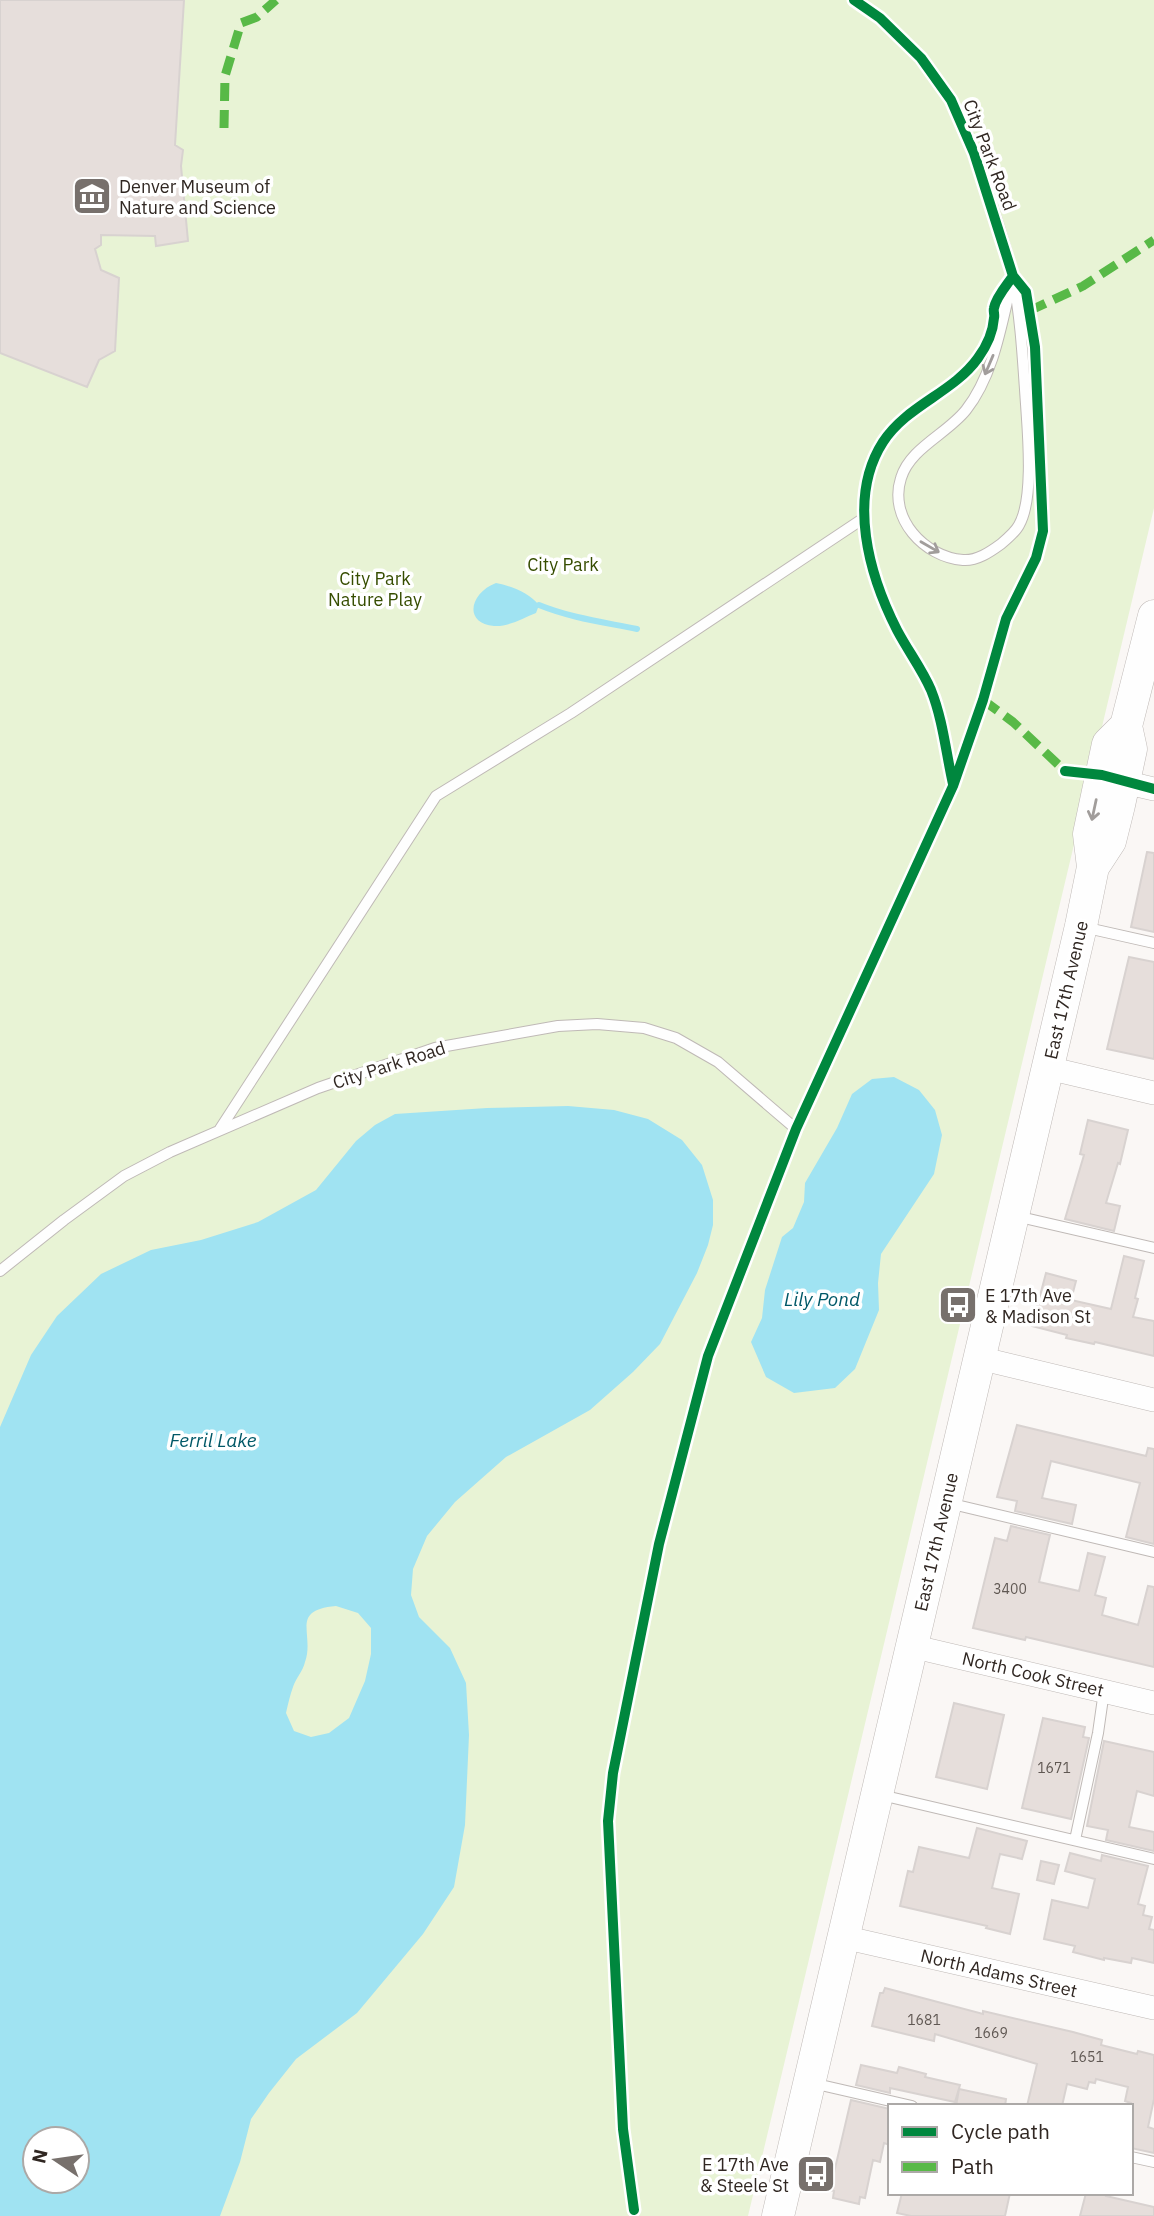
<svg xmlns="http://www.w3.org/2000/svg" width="1154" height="2216" viewBox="0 0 1154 2216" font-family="'IBM Plex Sans',sans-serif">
<rect width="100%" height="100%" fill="#faf7f5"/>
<path fill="#e8f3d5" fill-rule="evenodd" d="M 0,0 L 1154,0 L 1154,508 L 748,2216 L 0,2216 ZM 35,2139 L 77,2139 L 77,2181 L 35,2181 Z"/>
<path fill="#a0e3f2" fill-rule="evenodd" d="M 496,583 C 512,586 529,593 539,605 L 536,613 C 523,618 509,627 494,626 C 462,623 471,592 496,583 Z
M 894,1077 L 919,1090 L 935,1110 L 942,1135 L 934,1174 L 881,1254 L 878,1283 L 879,1310 L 855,1369 L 835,1388 L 794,1393 L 766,1377 L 751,1342 L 762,1318 L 765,1290 L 782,1237 L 793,1228 L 804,1202 L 805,1183 L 837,1128 L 852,1094 L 872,1079 Z
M 568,1106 L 614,1110 L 648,1119 L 682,1140 L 702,1165 L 713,1200 L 713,1225 L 708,1245 L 697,1273 L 660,1344 L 633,1372 L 590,1410 L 506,1457 L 455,1502 L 427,1536 L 413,1569 L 411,1595 L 419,1617 L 450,1648 L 466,1683 L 469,1735 L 465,1825 L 454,1887 L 423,1934 L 357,2013 L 296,2059 L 269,2093 L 251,2119 L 240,2162 L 220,2216 L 0,2216 L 0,1427 L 31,1355 L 57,1316 L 101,1274 L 151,1250 L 201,1240 L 258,1222 L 316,1190 L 356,1141 L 375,1125 L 395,1114 L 487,1108 ZM 336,1606 L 358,1613 L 371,1628 L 371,1654 L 365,1681 L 349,1718 L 329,1733 L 311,1737 L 294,1731 L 286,1713 C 288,1704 290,1695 293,1687 C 296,1678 303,1671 305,1662 C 315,1634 289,1610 336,1606 ZM 77,2139 L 77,2181 L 35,2181 L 35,2139 Z"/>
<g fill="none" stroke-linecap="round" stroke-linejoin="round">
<path stroke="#a0e3f2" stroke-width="6" d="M 539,605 C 571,618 603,622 637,629"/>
</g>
<path fill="#e6dedb" stroke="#d8d2d0" stroke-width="2" d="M 0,0 L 184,0 L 175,145 L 183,150 L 181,166 L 188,241 L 156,246 L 155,236 L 101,235 L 101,245 L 95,249 L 101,270 L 119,278 L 115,351 L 99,360 L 87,387 L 0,353 Z
M 1147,852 L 1154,853 L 1154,932 L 1131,927 Z
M 1129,957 L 1154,962 L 1154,1059 L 1107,1049 Z
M 1088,1120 L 1128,1130 L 1120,1164 L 1118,1163 L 1106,1203 L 1120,1206 L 1114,1231 L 1065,1219 L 1084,1155 L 1080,1154 Z
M 1124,1256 L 1144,1261 L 1135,1298 L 1138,1299 L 1133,1317 L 1154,1321 L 1154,1356 L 1095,1342 L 1094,1344 L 1066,1338 L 1067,1335 L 1032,1326 L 1046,1273 L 1076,1281 L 1071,1300 L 1111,1309 Z
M 1017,1425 L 1146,1456 L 1148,1448 L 1154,1449 L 1154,1544 L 1126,1537 L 1140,1483 L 1051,1461 L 1042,1498 L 1076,1505 L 1072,1524 L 1015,1511 L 1017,1501 L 997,1497 Z
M 1011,1526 L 1050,1535 L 1039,1582 L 1079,1591 L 1088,1553 L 1105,1557 L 1095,1595 L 1106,1598 L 1102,1615 L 1138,1625 L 1148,1586 L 1154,1587 L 1154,1667 L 1026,1637 L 1025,1640 L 973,1628 L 995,1538 L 1007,1541 Z
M 954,1703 L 1004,1715 L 987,1789 L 936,1777 Z
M 1043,1718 L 1085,1727 L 1083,1737 L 1089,1738 L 1071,1819 L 1022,1808 Z
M 1104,1741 L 1154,1752 L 1154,1796 L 1137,1791 L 1129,1827 L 1154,1832 L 1154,1851 L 1106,1840 L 1108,1830 L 1087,1826 Z
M 977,1828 L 1027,1841 L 1022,1859 L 1000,1854 L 992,1888 L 1019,1894 L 1010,1934 L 986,1928 L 987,1926 L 900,1906 L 908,1871 L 913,1872 L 919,1847 L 969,1858 Z
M 1070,1853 L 1101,1861 L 1102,1855 L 1148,1866 L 1138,1904 L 1145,1906 L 1143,1915 L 1152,1917 L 1149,1929 L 1154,1930 L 1154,1963 L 1132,1958 L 1131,1963 L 1104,1958 L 1104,1960 L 1073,1952 L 1075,1946 L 1044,1939 L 1052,1900 L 1088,1908 L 1095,1879 L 1065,1871 Z
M 1041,1861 L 1059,1865 L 1054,1884 L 1037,1880 Z
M 885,1988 L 983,2014 L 983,2011 L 1073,2032 L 1102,2040 L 1101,2045 L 1137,2054 L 1138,2051 L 1154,2055 L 1154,2099 L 1148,2127 L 1154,2129 L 1154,2153 L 1131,2148 L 1131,2103 L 1125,2101 L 1128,2087 L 1096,2079 L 1095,2083 L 1089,2082 L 1087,2089 L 1067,2084 L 1062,2106 L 1027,2106 L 1037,2064 L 935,2034 L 934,2041 L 872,2026 L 880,1993 L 883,1993 Z
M 861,2065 L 897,2073 L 899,2067 L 926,2074 L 925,2077 L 960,2085 L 955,2102 L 890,2088 L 890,2093 L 856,2085 Z
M 959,2089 L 1006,2099 L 1005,2106 L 956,2106 Z
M 851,2100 L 890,2109 L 890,2145 L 884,2143 L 880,2162 L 873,2160 L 865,2198 L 860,2197 L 859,2204 L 833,2198 L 834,2191 L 830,2190 Z
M 902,2193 L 1010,2193 L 1005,2216 L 911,2216 L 897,2213 Z
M 1086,2193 L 1107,2193 L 1106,2196 L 1154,2207 L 1154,2216 L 1080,2216 Z"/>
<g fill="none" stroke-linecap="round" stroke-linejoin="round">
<g stroke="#bfb9b6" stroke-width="12">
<path id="service" d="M 854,0 C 892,26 925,59 949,98 C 964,121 973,151 982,176 C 993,209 1006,243 1013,278 C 1021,319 1023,362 1026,404 C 1028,434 1034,499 1019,525 C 1016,531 1007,539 1001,544 C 990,552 977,561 963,560 C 924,557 888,518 901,478 C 910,448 947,434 966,410 C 995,373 1002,320 1013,276
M 1083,927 L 1154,943
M 220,1129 L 436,796 L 571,713 L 864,518
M 1016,1216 L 1154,1248
M 0,1271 L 64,1220 L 124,1176 L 170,1152 L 318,1088 L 435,1048 L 558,1026 L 597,1024 L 644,1028 L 676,1038 L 718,1062 L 796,1129
M 948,1503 L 1154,1552
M 881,1795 L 1154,1859
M 1075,1840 L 1098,1733 L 1104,1691
M 812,2083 L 912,2106
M 1131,2157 L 1154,2162"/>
</g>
<g stroke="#bfb9b6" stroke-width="24">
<path id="minor" d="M 1124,782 L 1154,789
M 1048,1068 L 1154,1093
M 979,1358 L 1154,1400
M 911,1646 L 1154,1703
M 843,1937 L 1154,2008"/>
</g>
<g stroke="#bfb9b6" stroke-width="33">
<path id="secondary" d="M 1093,867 L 1110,841 L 1119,805 L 1131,749 L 1126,726
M 778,2216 L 1081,926 L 1093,867 L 1089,834 L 1108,744 L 1126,726 L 1154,616"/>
</g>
<use href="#service" stroke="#fefefe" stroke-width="10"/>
<use href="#minor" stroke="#fefefe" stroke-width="23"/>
<use href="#secondary" stroke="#fefefe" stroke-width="32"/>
<path stroke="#58b947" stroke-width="9" stroke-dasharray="18 9" stroke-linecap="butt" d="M 224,128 L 225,76 L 241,23 L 257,17 L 276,0
M 1029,311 L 1083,286 L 1154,240
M 983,700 L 1013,722 L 1065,771"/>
<g stroke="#fff" stroke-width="15">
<path id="cycleway" d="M 1065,771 L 1102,775 L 1154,789
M 953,784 C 946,753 943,720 931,690 C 922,669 908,651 897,630 C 869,575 847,498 883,442 C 907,405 953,393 978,358 C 986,347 993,332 994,318 C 995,315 993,311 994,308 C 996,297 1007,285 1013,276
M 634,2210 L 623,2129 L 608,1821 L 613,1773 L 659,1544 L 708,1356 L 796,1129 L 953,786 L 983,700 L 1006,619 L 1036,558 L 1043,531 L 1035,347 L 1026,292 L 1013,276 L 974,153 L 951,100 L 921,58 L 880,18 L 854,0"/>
</g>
<use href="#cycleway" stroke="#00873e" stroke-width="10"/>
</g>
<defs><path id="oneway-shaft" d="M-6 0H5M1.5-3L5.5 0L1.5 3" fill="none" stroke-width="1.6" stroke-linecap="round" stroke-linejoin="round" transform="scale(1.75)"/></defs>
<g stroke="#a19d9b">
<use href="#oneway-shaft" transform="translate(989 365) rotate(113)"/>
<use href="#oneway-shaft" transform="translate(930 547) rotate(30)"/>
<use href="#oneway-shaft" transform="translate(1094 810) rotate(102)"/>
</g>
<defs>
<g id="museum-square" transform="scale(2.0125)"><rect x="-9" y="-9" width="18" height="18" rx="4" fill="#77706c" stroke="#fff"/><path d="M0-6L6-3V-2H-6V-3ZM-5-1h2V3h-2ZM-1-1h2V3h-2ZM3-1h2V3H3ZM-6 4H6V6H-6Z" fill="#fff"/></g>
<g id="bus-square" transform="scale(2.0125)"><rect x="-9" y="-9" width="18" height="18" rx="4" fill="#77706c" stroke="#fff"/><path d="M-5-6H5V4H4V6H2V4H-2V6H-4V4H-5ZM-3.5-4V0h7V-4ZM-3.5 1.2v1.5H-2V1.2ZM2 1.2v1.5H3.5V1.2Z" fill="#fff"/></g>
</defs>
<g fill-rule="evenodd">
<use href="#museum-square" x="92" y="196"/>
<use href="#bus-square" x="958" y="1305"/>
<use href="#bus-square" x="816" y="2174"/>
</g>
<g text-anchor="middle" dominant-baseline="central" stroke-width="7" stroke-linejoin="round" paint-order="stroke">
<g font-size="14" fill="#605853">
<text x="1010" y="1589">3400</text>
<text x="1054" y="1768">1671</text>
<text x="924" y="2020">1681</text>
<text x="991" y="2033">1669</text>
<text x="1087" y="2057">1651</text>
</g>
<g font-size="18" fill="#302722" stroke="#fff">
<text transform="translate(990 155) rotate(69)">City Park Road</text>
<text transform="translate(1066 990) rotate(-77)">East 17th Avenue</text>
<text transform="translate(389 1065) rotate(-18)">City Park Road</text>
<text transform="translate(936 1542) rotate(-77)">East 17th Avenue</text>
<text transform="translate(1033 1674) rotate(13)">North Cook Street</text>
<text transform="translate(999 1973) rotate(13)">North Adams Street</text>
</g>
<g font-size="18" fill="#302722" stroke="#fff" text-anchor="start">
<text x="119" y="186">Denver Museum of<tspan x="119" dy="21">Nature and Science</tspan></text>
<text x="985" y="1295">E 17th Ave<tspan x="985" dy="21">&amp; Madison St</tspan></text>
<text x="789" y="2164" text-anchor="end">E 17th Ave<tspan x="789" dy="21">&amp; Steele St</tspan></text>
</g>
<g font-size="18" fill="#364d00" stroke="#fff">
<text x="563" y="564">City Park</text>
<text x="375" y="578">City Park<tspan x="375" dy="21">Nature Play</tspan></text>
</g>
<g font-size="19" font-style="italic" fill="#005867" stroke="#fff">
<text x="822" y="1299">Lily Pond</text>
<text x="213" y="1440">Ferril Lake</text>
</g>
</g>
<rect x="888" y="2104" width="245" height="91" fill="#ffffff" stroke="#aca9a7" stroke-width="2"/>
<rect x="902" y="2127" width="35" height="10" fill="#00873e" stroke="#aca9a7" stroke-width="2"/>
<text x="951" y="2139" font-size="21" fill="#302722">Cycle path</text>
<rect x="902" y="2162" width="35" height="10" fill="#58b947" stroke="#aca9a7" stroke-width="2"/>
<text x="951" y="2174" font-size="21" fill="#302722">Path</text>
<g transform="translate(56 2160) rotate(283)"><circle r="33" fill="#ffffff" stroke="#aca9a7" stroke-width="2"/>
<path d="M0-5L12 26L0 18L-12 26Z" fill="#77706c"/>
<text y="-10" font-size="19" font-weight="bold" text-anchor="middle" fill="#302722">N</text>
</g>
</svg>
